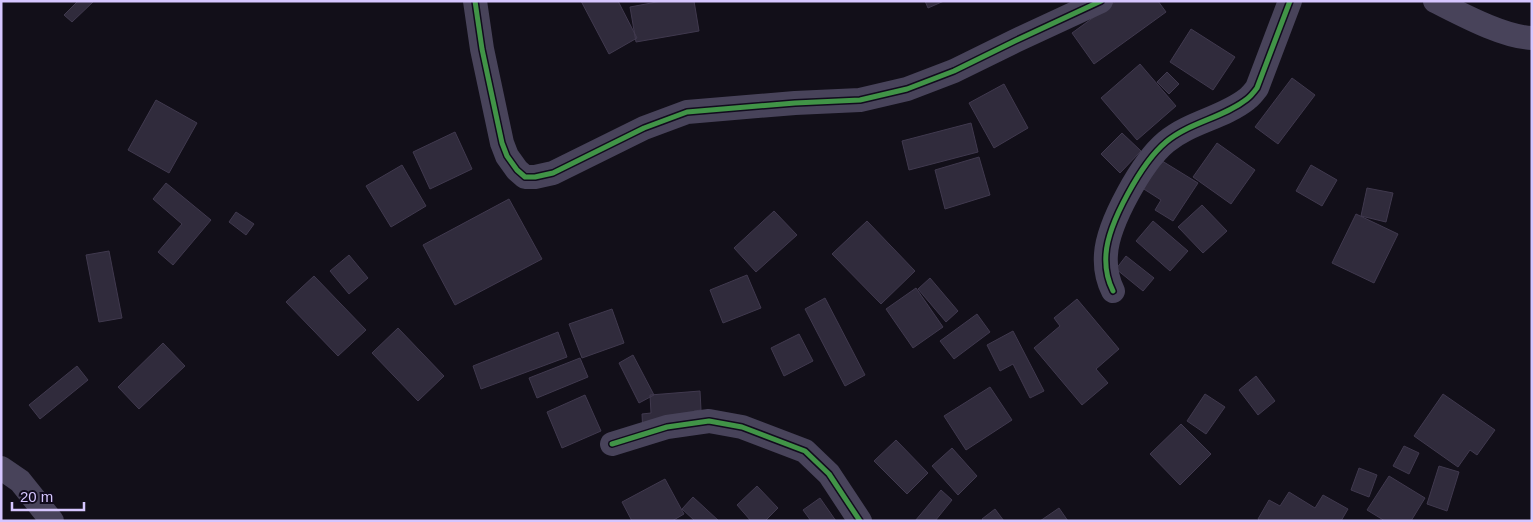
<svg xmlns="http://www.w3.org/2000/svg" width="1533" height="522" viewBox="0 0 1533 522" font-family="Helvetica,sans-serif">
<rect width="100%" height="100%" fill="#120f19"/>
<path fill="#302b3c" stroke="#40394e" d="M 78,1 L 94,1 L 72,22 L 64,15 Z
M 581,1 L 618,1 L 637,38 L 609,54 Z
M 662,1 L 694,1 L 699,31 L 636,42 L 630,7 Z
M 925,1 L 944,1 L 928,8 Z
M 1116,1 L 1158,1 L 1166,12 L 1094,64 L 1072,33 Z
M 1191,29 L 1235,57 L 1213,90 L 1170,62 Z
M 1140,64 L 1176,106 L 1137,140 L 1101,98 Z
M 1167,72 L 1179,84 L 1169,94 L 1157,82 Z
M 1292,78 L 1315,95 L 1278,144 L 1255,127 Z
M 1004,84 L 1028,128 L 994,148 L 969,103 Z
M 156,100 L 197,123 L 169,173 L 128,150 Z
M 971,123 L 978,152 L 909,170 L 902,141 Z
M 455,132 L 472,169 L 430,189 L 413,152 Z
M 1122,133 L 1141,151 L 1120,173 L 1101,154 Z
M 1217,143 L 1255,170 L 1231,204 L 1193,177 Z
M 1154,156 L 1198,183 L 1173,221 L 1155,210 L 1161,200 L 1136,184 Z
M 979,157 L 990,195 L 945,209 L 935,170 Z
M 402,165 L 426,206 L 391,227 L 366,186 Z
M 1311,165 L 1337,180 L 1322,206 L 1296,191 Z
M 166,183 L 211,220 L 173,265 L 158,252 L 182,224 L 153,199 Z
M 1367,188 L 1393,193 L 1386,222 L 1361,216 Z
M 509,199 L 542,259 L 455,305 L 423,245 Z
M 1202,205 L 1227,231 L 1203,253 L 1178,227 Z
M 774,211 L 797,235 L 756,272 L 734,248 Z
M 236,212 L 254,224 L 246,235 L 229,222 Z
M 1356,214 L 1398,234 L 1374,283 L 1332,263 Z
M 867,221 L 915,271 L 881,304 L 832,254 Z
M 1153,221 L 1188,251 L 1170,271 L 1136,241 Z
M 109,251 L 122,318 L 99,322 L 86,255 Z
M 349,255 L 368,278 L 349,294 L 330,271 Z
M 1126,256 L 1154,278 L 1143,291 L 1116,269 Z
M 747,275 L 761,308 L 723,323 L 710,290 Z
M 314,276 L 366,330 L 338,356 L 286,302 Z
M 930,278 L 958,311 L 946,322 L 918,289 Z
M 916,288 L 943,327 L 913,348 L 886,309 Z
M 825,298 L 865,375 L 845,386 L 805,309 Z
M 1077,299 L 1119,349 L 1096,369 L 1108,383 L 1082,405 L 1034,348 L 1060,326 L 1054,318 Z
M 612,309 L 624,343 L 582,358 L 569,324 Z
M 977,314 L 990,332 L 954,359 L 940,341 Z
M 398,328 L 444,376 L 418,401 L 372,353 Z
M 1013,331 L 1044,391 L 1030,398 L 1013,364 L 1000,371 L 987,345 Z
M 558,332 L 567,357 L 481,389 L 473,366 Z
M 799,334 L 813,361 L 784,376 L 771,348 Z
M 163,343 L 185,366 L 139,409 L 118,387 Z
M 633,355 L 654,395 L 639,403 L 619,363 Z
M 580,358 L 588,377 L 537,398 L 529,378 Z
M 77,366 L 88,380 L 40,419 L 29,405 Z
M 1256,376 L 1275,401 L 1258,415 L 1239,390 Z
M 990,387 L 1012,420 L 966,450 L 944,416 Z
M 700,391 L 701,410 L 694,411 L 695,430 L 643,434 L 642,414 L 651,413 L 650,395 Z
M 1205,394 L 1225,407 L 1206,434 L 1187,421 Z
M 1443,394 L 1495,430 L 1477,455 L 1470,450 L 1458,467 L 1414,436 Z
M 585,395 L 601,431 L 562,448 L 547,412 Z
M 1181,424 L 1211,454 L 1180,485 L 1150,454 Z
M 896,440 L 928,473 L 907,494 L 874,461 Z
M 1404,446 L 1419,453 L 1409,474 L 1393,466 Z
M 952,448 L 977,476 L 958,495 L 932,466 Z
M 1439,466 L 1459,472 L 1447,511 L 1427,504 Z
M 1359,468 L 1377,475 L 1369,497 L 1351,490 Z
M 1389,476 L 1425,498 L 1411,521 L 1385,521 L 1367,510 Z
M 665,479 L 684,514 L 672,521 L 632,521 L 622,502 Z
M 757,486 L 778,508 L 765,521 L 751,521 L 737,505 Z
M 941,490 L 952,500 L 935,521 L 915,521 Z
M 1289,492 L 1315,508 L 1323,495 L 1348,509 L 1341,521 L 1260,521 L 1258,519 L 1269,500 L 1280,506 Z
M 693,497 L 719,521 L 695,521 L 682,509 Z
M 820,498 L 836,521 L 811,521 L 803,510 Z
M 1059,508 L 1068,521 L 1040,521 Z
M 995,509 L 1004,521 L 984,521 L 982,519 Z"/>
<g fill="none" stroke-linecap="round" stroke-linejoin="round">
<path stroke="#48435a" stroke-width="24" d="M 475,1 L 482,49 L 502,143 L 507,156 L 517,170 L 525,177 L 535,177 L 553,173 L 644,128 L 687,112 L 795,103 L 860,100 L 907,89 L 954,71 L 1015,41 L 1101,1
M 1435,1 C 1461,14 1503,37 1532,38
M 1113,291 C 1107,279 1105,267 1106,254 C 1108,223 1142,162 1166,142 C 1190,122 1223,118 1247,99 C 1251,96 1254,92 1257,88 L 1290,1
M 612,444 L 667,427 L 709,421 L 742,427 L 805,451 L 829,474 L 860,521
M 1,468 L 20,481 L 52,521"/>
<g stroke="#110b1d" stroke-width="8">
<path id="cycleway" d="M 475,1 L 482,49 L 502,143 L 507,156 L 517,170 L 525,177 L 535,177 L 553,173 L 644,128 L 687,112 L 795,103 L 860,100 L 907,89 L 954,71 L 1015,41 L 1101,1
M 1113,291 C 1107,279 1105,267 1106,254 C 1108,223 1142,162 1166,142 C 1190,122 1223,118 1247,99 C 1251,96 1254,92 1257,88 L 1290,1
M 612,444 L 667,427 L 709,421 L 742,427 L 805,451 L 829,474 L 860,521"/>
</g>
<use href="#cycleway" stroke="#419447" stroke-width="5"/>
</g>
<rect width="1533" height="522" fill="none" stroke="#d6c6ff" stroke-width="5"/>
<path d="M12 502v8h72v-8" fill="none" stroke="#d6c6ff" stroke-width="2.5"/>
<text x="20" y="502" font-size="15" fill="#d6c6ff" stroke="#110b1d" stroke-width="4" paint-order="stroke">20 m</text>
</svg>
